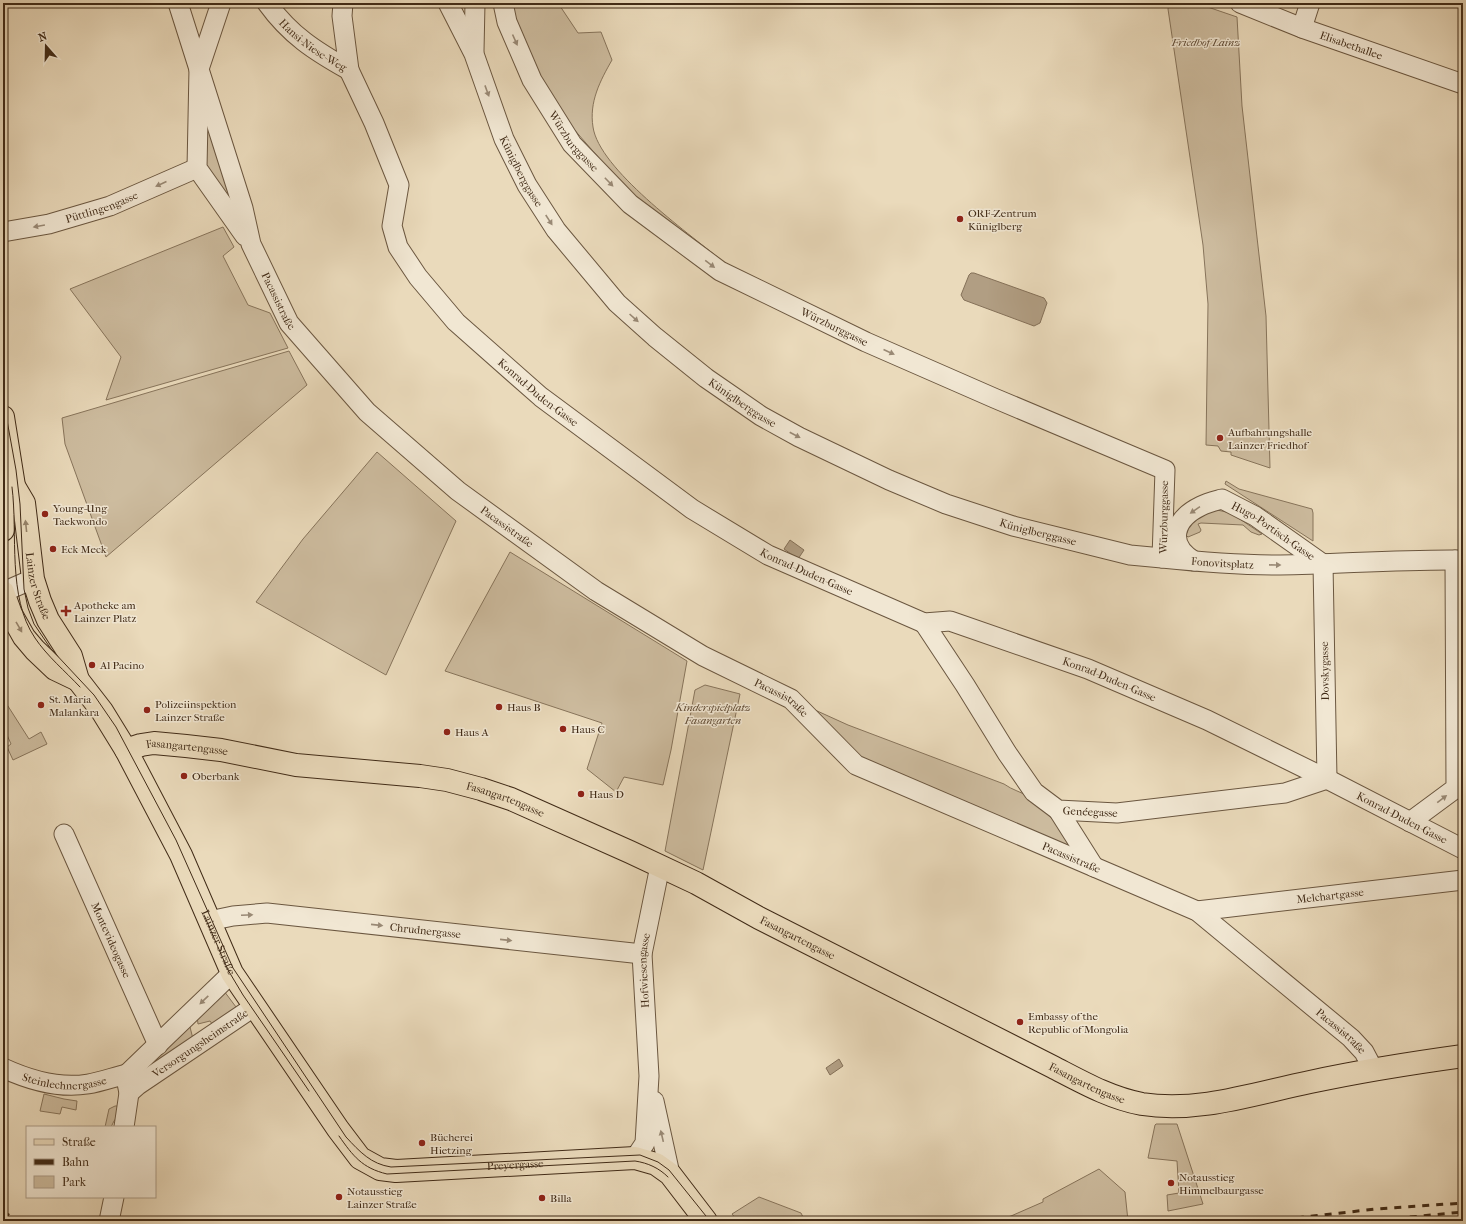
<svg xmlns="http://www.w3.org/2000/svg" width="1466" height="1224" viewBox="0 0 1466 1224" font-family="'IM FELL French Canon',serif">
<rect width="100%" height="100%" fill="#eadabb"/>
<filter id="stains"><feTurbulence type="fractalNoise" baseFrequency=".005" numOctaves="4"/><feColorMatrix values="0 0 0 0 .2 0 0 0 0 .09 0 0 0 0 .02 0 0 0 .5 -.17"/></filter>
<radialGradient id="worn" r=".72"><stop offset=".6" stop-color="#630" stop-opacity="0"/><stop offset="1" stop-color="#630" stop-opacity=".3"/></radialGradient>
<path fill="#cdbc9f" stroke="#87745b" d="M 512,3 L 558,3 L 578,33 L 601,32 L 612,60 C 600,81 589,102 593,127 C 599,169 687,232 721,260 L 646,208 L 612,173 L 572,127 L 543,82 L 517,25 Z
M 1169,3 L 1196,3 L 1237,17 L 1242,106 L 1266,316 L 1270,468 L 1231,455 L 1231,452 L 1221,451 L 1218,446 L 1206,445 L 1208,304 L 1203,245 L 1168,9 Z
M 208,123 L 234,206 L 205,167 Z
M 223,227 L 234,247 L 223,256 L 248,305 L 270,313 L 288,348 L 106,400 L 121,357 L 70,289 Z
M 289,351 L 307,385 L 106,557 L 65,444 L 62,418 Z
M 377,452 L 456,521 L 386,675 L 256,602 L 303,539 Z
M 1226,481 L 1239,489 L 1312,509 L 1313,513 L 1313,541 L 1225,484 Z
M 1217,510 L 1231,513 L 1262,534 L 1259,535 L 1251,532 L 1243,525 L 1201,523 L 1198,524 L 1201,530 L 1200,532 L 1188,537 L 1186,535 L 1192,518 Z
M 510,552 L 687,661 L 671,750 L 663,785 L 624,777 L 616,792 L 587,769 L 602,723 L 445,671 Z
M 705,685 L 740,694 L 703,870 L 665,851 L 695,690 Z
M 6,703 L 29,739 L 41,732 L 47,744 L 13,760 L 7,747 L 11,744 L 3,726 L 3,704 Z
M 815,710 L 848,725 L 1004,784 C 1012,790 1022,792 1029,797 C 1047,809 1057,824 1069,842 L 1067,846 L 859,757 Z
M 224,991 L 239,1011 L 215,1028 L 210,1021 L 198,1024 L 197,1016 Z
M 189,1023 L 194,1043 L 151,1072 L 145,1064 Z
M 44,1094 L 64,1099 L 77,1101 L 76,1110 L 62,1107 L 60,1114 L 40,1111 Z
M 115,1106 L 119,1106 L 118,1116 L 114,1121 L 111,1127 L 105,1127 L 109,1109 Z
M 1156,1124 L 1177,1124 L 1203,1204 L 1168,1211 L 1167,1195 L 1179,1193 L 1177,1161 L 1148,1158 L 1155,1125 Z
M 1099,1169 L 1125,1192 L 1128,1221 L 994,1221 L 1011,1216 L 1043,1202 L 1043,1199 Z
M 759,1197 L 801,1213 L 805,1221 L 736,1221 L 737,1220 L 732,1214 Z"/>
<path fill="#b19e83" stroke="#847058" d="M 971,273 L 974,273 L 1044,298 L 1047,303 L 1040,323 L 1034,326 L 964,300 L 961,295 L 969,275 Z
M 790,540 L 804,550 L 798,559 L 784,549 Z
M 839,1059 L 843,1066 L 830,1075 L 826,1068 Z"/>
<g fill="none" stroke-linecap="round" stroke-linejoin="round">
<g stroke="#6b5740" stroke-width="21">
<g id="minor">
<path id="s1" d="M 178,3 L 243,208 L 251,244 L 289,323 L 367,412 L 458,491 L 596,591 L 703,656 L 791,699 L 856,765 L 1197,911 L 1351,1038 L 1364,1052 L 1373,1069"/>
<path d="M 221,3 L 199,69 L 197,168 L 245,236"/>
<path id="s2" d="M 267,3 C 290,35 315,51 349,70 L 342,16 L 343,3"/>
<path id="s3" d="M 448,3 L 474,54 L 504,139 L 527,185 L 556,230 L 617,303 L 655,337 L 706,378 L 761,416 L 799,437 L 889,480 L 946,504 L 1013,526 L 1130,555 L 1162,558"/>
<path id="s4" d="M 503,3 L 507,22 L 532,80 L 572,144 L 630,204 L 720,271 L 866,342 L 994,398 L 1165,470 L 1162,558 C 1201,562 1241,565 1280,565 C 1341,564 1402,559 1463,560"/>
<path id="s5" d="M 1240,3 L 1302,28 L 1463,84"/>
<path d="M 1302,28 L 1310,3"/>
<path d="M 474,51 L 475,3"/>
<path id="s6" d="M 349,70 L 374,123 L 399,185 L 392,226 L 398,247 L 418,277 L 456,322 L 541,397 L 692,509 L 768,555 L 924,623 L 950,621 L 1088,669 L 1207,720 L 1327,779 L 1463,849"/>
<path id="s7" d="M 3,232 L 49,224 L 110,206 L 197,168"/>
<path id="s8" d="M 1194,561 C 1166,544 1174,519 1201,506 C 1207,503 1215,501 1222,499 L 1255,516 L 1323,564"/>
<path d="M 3,592 L 33,579"/>
<path id="s9" d="M 924,623 L 965,685 L 1007,753 L 1034,792 L 1058,810 L 1117,813 L 1285,793 L 1327,779 L 1323,564"/>
<path d="M 1058,810 L 1094,867"/>
<path d="M 1410,822 L 1456,788 L 1455,560"/>
<path id="s10" d="M 64,834 L 158,1045"/>
<path id="s11" d="M 1197,911 L 1463,880"/>
<path id="s12" d="M 209,921 L 233,916 L 267,913 L 642,954"/>
<path id="s13" d="M 3,1068 C 29,1080 58,1089 88,1084 C 101,1082 114,1077 127,1074"/>
<path id="s14" d="M 129,1093 L 138,1085 L 255,1006"/>
<path d="M 654,1101 L 670,1174"/>
<path d="M 124,1127 L 129,1093 L 127,1083 L 127,1074 L 232,973"/>
<path id="s15" d="M 635,1158 L 645,1143 L 649,1076 L 642,954 L 660,866"/>
<path d="M 109,1221 L 114,1197"/>
</g>
</g>
<g stroke="#412b17" stroke-width="24">
<g id="major">
<path id="s16" d="M 3,417 L 14,486 L 24,503 L 33,579 L 40,601 L 48,620 L 71,656 L 78,680 L 102,711 L 126,750 L 181,855 L 232,973 L 338,1129 L 360,1158 L 380,1169 L 396,1171 L 635,1158 L 656,1164 L 670,1174 L 706,1221"/>
<path d="M 3,530 L 4,500 L 14,486"/>
<path d="M 3,592 L 11,614 L 24,637 L 35,650 L 55,669 L 78,680"/>
<path id="s17" d="M 126,750 L 141,745 L 154,743 L 186,746 L 221,750 L 296,765 L 420,776 L 447,780 L 481,789 L 511,799 L 630,852 L 696,883 L 759,918 L 1053,1067 C 1082,1082 1110,1098 1142,1104 C 1199,1113 1256,1093 1310,1082 C 1361,1071 1412,1063 1463,1056"/>
</g>
</g>
<use href="#minor" stroke="#f1e7d3" stroke-width="19"/>
<use href="#major" stroke="#eadabb" stroke-width="22"/>
<path stroke="#412b17" stroke-width="1" d="M 3,398 L 16,470 L 20,504 L 24,589 L 28,608 L 34,624 L 51,649 L 94,695 L 116,727 L 176,840 L 233,968 L 346,1137 C 360,1152 371,1164 391,1167 L 640,1155 L 658,1162 L 669,1170 L 710,1221
M 12,487 C 18,534 7,597 35,638 C 47,656 65,671 80,687
M 204,915 L 228,970 L 243,995 L 309,1091
M 339,1136 C 353,1156 362,1168 387,1174 L 635,1161 C 648,1163 659,1168 668,1177"/>
<path stroke="#412b17" stroke-width="3" stroke-dasharray="7 7" stroke-linecap="butt" d="M 3,1212 L 20,1221
M 1269,1221 L 1376,1209 L 1463,1203
M 1368,1221 L 1463,1212
M 1458,1221 L 1463,1221"/>
</g>
<defs><path id="oneway-solid" d="M-6-.8H1V-3.2L6.5 0L1 3.2V.8H-6Z"/></defs>
<g fill="#998975">
<use href="#oneway-solid" transform="translate(515 40) rotate(66)"/>
<use href="#oneway-solid" transform="translate(487 91) rotate(70)"/>
<use href="#oneway-solid" transform="translate(609 182) rotate(46)"/>
<use href="#oneway-solid" transform="translate(161 184) rotate(156)"/>
<use href="#oneway-solid" transform="translate(549 220) rotate(57)"/>
<use href="#oneway-solid" transform="translate(39 226) rotate(170)"/>
<use href="#oneway-solid" transform="translate(710 264) rotate(37)"/>
<use href="#oneway-solid" transform="translate(634 318) rotate(42)"/>
<use href="#oneway-solid" transform="translate(889 352) rotate(24)"/>
<use href="#oneway-solid" transform="translate(795 435) rotate(28)"/>
<use href="#oneway-solid" transform="translate(1195 510) rotate(146)"/>
<use href="#oneway-solid" transform="translate(1275 565) rotate(1)"/>
<use href="#oneway-solid" transform="translate(1442 799) rotate(-37)"/>
<use href="#oneway-solid" transform="translate(247 915) rotate(-3)"/>
<use href="#oneway-solid" transform="translate(377 925) rotate(6)"/>
<use href="#oneway-solid" transform="translate(506 940) rotate(6)"/>
<use href="#oneway-solid" transform="translate(204 1000) rotate(136)"/>
<use href="#oneway-solid" transform="translate(662 1136) rotate(-103)"/>
</g>
<g fill="#968269">
<use href="#oneway-solid" transform="translate(26 526) rotate(-96)"/>
<use href="#oneway-solid" transform="translate(19 627) rotate(60)"/>
</g>
<g fill="#8f2418" stroke="#f1e7d3" stroke-width="1.5">
<circle cx="960" cy="219" r="4"/>
<circle cx="1220" cy="438" r="4"/>
<circle cx="45" cy="514" r="4"/>
<circle cx="53" cy="549" r="4"/>
<path d="M64 605h4v4h4v4h-4v4h-4v-4h-4v-4h4z"/>
<circle cx="92" cy="665" r="4"/>
<circle cx="41" cy="705" r="4"/>
<circle cx="499" cy="707" r="4"/>
<circle cx="147" cy="710" r="4"/>
<circle cx="563" cy="729" r="4"/>
<circle cx="447" cy="732" r="4"/>
<circle cx="184" cy="776" r="4"/>
<circle cx="581" cy="794" r="4"/>
<circle cx="1020" cy="1022" r="4"/>
<circle cx="422" cy="1143" r="4"/>
<circle cx="1171" cy="1183" r="4"/>
<circle cx="339" cy="1197" r="4"/>
<circle cx="542" cy="1198" r="4"/>
</g>
<g text-anchor="middle" dominant-baseline="central" stroke-width="3" stroke-linejoin="round" paint-order="stroke">
<g font-size="11" fill="#412b17" stroke="#f1e7d3">
<text stroke="none"><textPath href="#s2" startOffset="63">Hansi-Niese-Weg</textPath></text>
<text stroke="none"><textPath href="#s5" startOffset="119">Elisabethallee</textPath></text>
<text stroke="none"><textPath href="#s4" startOffset="157">Würzburggasse</textPath></text>
<text stroke="none"><textPath href="#s3" startOffset="184">Küniglberggasse</textPath></text>
<text stroke="none"><textPath href="#s7" startOffset="102">Püttlingengasse</textPath></text>
<text stroke="none"><textPath href="#s1" startOffset="315">Pacassistraße</textPath></text>
<text stroke="none"><textPath href="#s4" startOffset="481">Würzburggasse</textPath></text>
<text stroke="none"><textPath href="#s6" startOffset="392">Konrad-Duden-Gasse</textPath></text>
<text stroke="none"><textPath href="#s3" startOffset="508">Küniglberggasse</textPath></text>
<text transform="translate(1164 517) rotate(-89)">Würzburggasse</text>
<text stroke="none"><textPath href="#s1" startOffset="639">Pacassistraße</textPath></text>
<text stroke="none"><textPath href="#s8" startOffset="155">Hugo-Portisch-Gasse</textPath></text>
<text stroke="none"><textPath href="#s3" startOffset="832">Küniglberggasse</textPath></text>
<text stroke="none"><textPath href="#s4" startOffset="990">Fonovitsplatz</textPath></text>
<text stroke="none"><textPath href="#s6" startOffset="716">Konrad-Duden-Gasse</textPath></text>
<text stroke="none"><textPath href="#s16" startOffset="174">Lainzer Straße</textPath></text>
<text transform="translate(1325 671) rotate(-91)">Dovskygasse</text>
<text stroke="none"><textPath href="#s6" startOffset="1040">Konrad-Duden-Gasse</textPath></text>
<text stroke="none"><textPath href="#s1" startOffset="963">Pacassistraße</textPath></text>
<text stroke="none"><textPath href="#s17" startOffset="62">Fasangartengasse</textPath></text>
<text stroke="none"><textPath href="#s17" startOffset="386">Fasangartengasse</textPath></text>
<text stroke="none"><textPath href="#s9" startOffset="264">Genéegasse</textPath></text>
<text stroke="none"><textPath href="#s6" startOffset="1364">Konrad-Duden-Gasse</textPath></text>
<text stroke="none"><textPath href="#s1" startOffset="1299">Pacassistraße</textPath></text>
<text stroke="none"><textPath href="#s11" startOffset="134">Melchartgasse</textPath></text>
<text stroke="none"><textPath href="#s12" startOffset="218">Chrudnergasse</textPath></text>
<text stroke="none"><textPath href="#s17" startOffset="710">Fasangartengasse</textPath></text>
<text stroke="none"><textPath href="#s10" startOffset="116">Montevideogasse</textPath></text>
<text stroke="none"><textPath href="#s16" startOffset="576">Lainzer Straße</textPath></text>
<text stroke="none"><textPath href="#s15" startOffset="191">Hofwiesengasse</textPath></text>
<text stroke="none"><textPath href="#s1" startOffset="1623">Pacassistraße</textPath></text>
<text stroke="none"><textPath href="#s14" startOffset="87">Versorgungsheimstraße</textPath></text>
<text stroke="none"><textPath href="#s13" startOffset="64">Steinlechnergasse</textPath></text>
<text stroke="none"><textPath href="#s17" startOffset="1034">Fasangartengasse</textPath></text>
<text stroke="none"><textPath href="#s16" startOffset="993">Preyergasse</textPath></text>
</g>
<g font-size="11" font-style="italic" fill="#5d4832" stroke="#f1e7d3">
<text x="1206" y="42">Friedhof Lainz</text>
<text x="713" y="707">Kinderspielplatz<tspan x="713" dy="13">Fasangarten</tspan></text>
</g>
<g font-size="11" fill="#412b17" stroke="#f1e7d3" text-anchor="start">
<text x="968" y="213">ORF-Zentrum<tspan x="968" dy="13">Küniglberg</tspan></text>
<text x="1228" y="432">Aufbahrungshalle<tspan x="1228" dy="13">Lainzer Friedhof</tspan></text>
<text x="53" y="508">Young-Ung<tspan x="53" dy="13">Taekwondo</tspan></text>
<text x="61" y="549">Eck Meck</text>
<text x="74" y="605">Apotheke am<tspan x="74" dy="13">Lainzer Platz</tspan></text>
<text x="100" y="665">Al Pacino</text>
<text x="49" y="699">St. Maria<tspan x="49" dy="13">Malankara</tspan></text>
<text x="155" y="704">Polizeiinspektion<tspan x="155" dy="13">Lainzer Straße</tspan></text>
<text x="507" y="707">Haus B</text>
<text x="571" y="729">Haus C</text>
<text x="455" y="732">Haus A</text>
<text x="192" y="776">Oberbank</text>
<text x="589" y="794">Haus D</text>
<text x="1028" y="1016">Embassy of the<tspan x="1028" dy="13">Republic of Mongolia</tspan></text>
<text x="430" y="1137">Bücherei<tspan x="430" dy="13">Hietzing</tspan></text>
<text x="1179" y="1177">Notausstieg<tspan x="1179" dy="13">Himmelbaurgasse</tspan></text>
<text x="347" y="1191">Notausstieg<tspan x="347" dy="13">Lainzer Straße</tspan></text>
<text x="550" y="1198">Billa</text>
</g>
</g>
<rect width="1466" height="1224" fill="none" stroke="#eadabb" stroke-width="16"/>
<rect x="4" y="4" width="1458" height="1216" fill="none" stroke="#412b17" stroke-width="2"/>
<rect x="8" y="8" width="1450" height="1208" fill="none" stroke="#412b17"/>
<rect x="26" y="1126" width="130" height="72" fill="#f1e7d3" stroke="#ab9c88"/>
<rect x="34" y="1139" width="20" height="6" fill="#eadabb" stroke="#ab9c88"/>
<text x="62" y="1146" font-size="12" fill="#412b17">Straße</text>
<rect x="34" y="1159" width="20" height="6" fill="#412b17" stroke="#ab9c88"/>
<text x="62" y="1166" font-size="12" fill="#412b17">Bahn</text>
<rect x="34" y="1176" width="20" height="12" fill="#cdbc9f" stroke="#ab9c88"/>
<text x="62" y="1186" font-size="12" fill="#412b17">Park</text>
<g transform="translate(46 46) rotate(340)" stroke="#f1e7d3" stroke-width="3" paint-order="stroke">
<path d="M0-3L7 15L0 10L-7 15Z" fill="#412b17"/>
<text y="-6" font-size="11" font-weight="bold" text-anchor="middle" fill="#412b17">N</text>
</g>
<rect width="100%" height="100%" filter="url(#stains)"/>
<rect width="100%" height="100%" fill="url(#worn)"/>
</svg>
